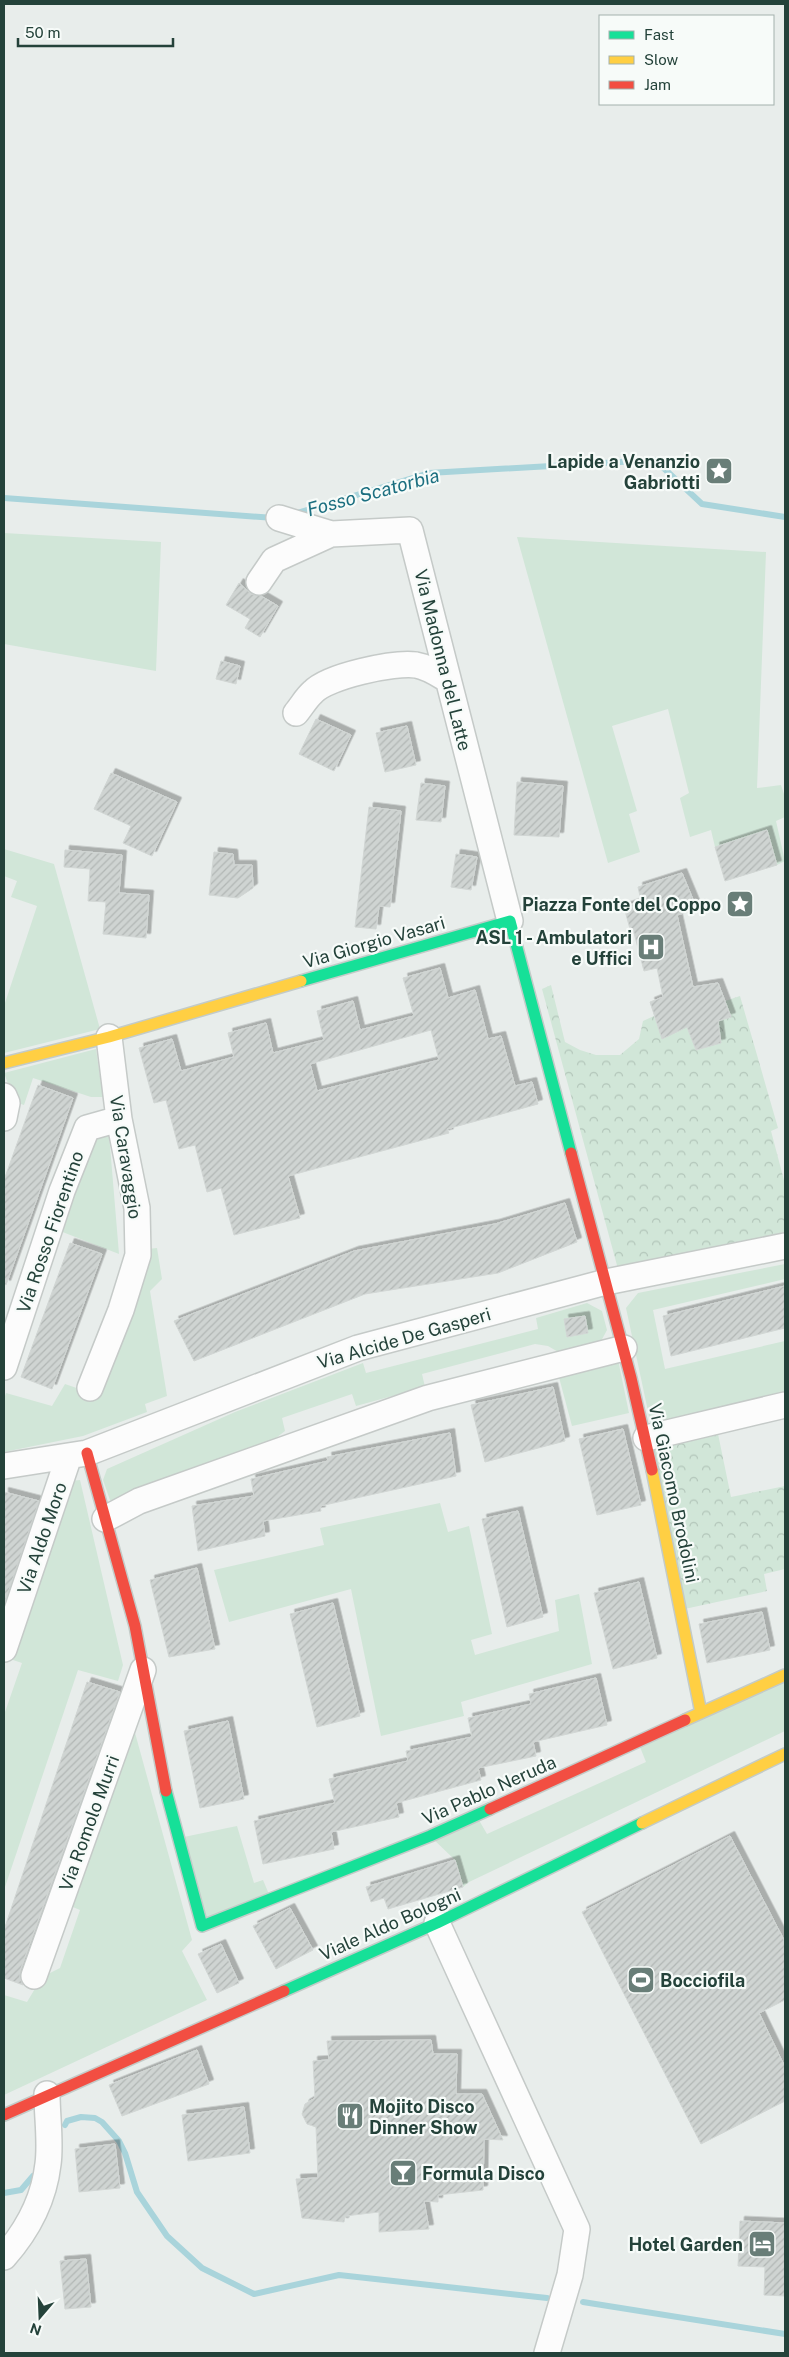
<svg xmlns="http://www.w3.org/2000/svg" width="789" height="2357" viewBox="0 0 789 2357" font-family="'Public Sans',sans-serif">
<defs>
<pattern id="park-crowns" width="20" height="18" patternUnits="userSpaceOnUse" patternTransform="scale(1.25)"><rect width="20" height="18" fill="#d1e6d8"/><path d="M2 6a3 3 0 1 1 6 0M12 15a3 3 0 1 1 6 0" fill="none" stroke="#b3c6ba"/></pattern>
<pattern id="building-hatch" width="6" height="6" patternUnits="userSpaceOnUse" patternTransform="scale(1.25)"><rect width="6" height="6" fill="#cfd4d2"/><path d="M-1 1l2-2M0 6l6-6M5 7l2-2" fill="none" stroke="#b2b7b5"/></pattern>
<filter id="shadow"><feDropShadow dx="4.5" dy="-4.5" stdDeviation="0" flood-color="#0004"/></filter>
</defs>
<rect width="100%" height="100%" fill="#e8edeb"/>
<path fill="url(#park-crowns)" d="M 551,985 L 565,1042 L 580,1050 L 596,1055 L 620,1055 L 639,1039 L 643,1021 L 654,1016 L 662,1038 L 684,1019 L 696,1050 L 720,1043 L 717,1021 L 731,1017 L 725,1001 L 740,996 L 778,1128 L 771,1131 L 785,1184 L 785,1232 L 618,1269 L 542,989 Z
M 717,1429 L 731,1497 L 785,1486 L 785,1569 L 764,1574 L 767,1591 L 680,1610 L 648,1447 Z"/>
<path fill="#d1e6d8" fill-rule="evenodd" d="M 4,533 L 161,542 L 156,671 L 4,644 Z
M 517,537 L 766,552 L 757,788 L 781,785 L 785,797 L 785,817 L 776,821 L 785,861 L 777,865 L 767,831 L 715,847 L 711,830 L 690,837 L 680,798 L 689,793 L 668,709 L 612,726 L 637,811 L 629,814 L 640,852 L 608,863 Z
M 4,849 L 54,864 L 100,1029 L 4,1053 L 4,1006 L 37,906 L 11,897 L 17,881 L 4,876 Z
M 96,1049 L 103,1097 L 91,1097 L 33,1078 L 24,1105 L 15,1102 L 4,1073 Z
M 109,1134 L 119,1254 L 60,1231 L 91,1136 Z
M 157,1248 L 162,1279 L 150,1291 L 167,1396 L 145,1404 L 147,1412 L 83,1436 L 4,1452 L 4,1399 L 6,1393 L 52,1406 L 65,1384 L 94,1394 L 147,1249 Z
M 785,1264 L 785,1279 L 653,1310 L 665,1369 L 785,1341 L 785,1396 L 652,1430 L 626,1308 L 638,1293 Z
M 587,1303 L 602,1311 L 607,1330 L 600,1343 L 560,1353 L 548,1346 L 535,1344 L 422,1374 L 425,1387 L 356,1406 L 352,1394 L 282,1418 L 285,1431 L 272,1441 L 117,1501 L 110,1500 L 103,1480 L 107,1469 L 235,1412 L 363,1363 L 366,1373 L 538,1329 L 536,1318 ZM 585,1316 L 588,1333 L 567,1337 L 564,1319 Z
M 616,1350 L 629,1413 L 572,1426 L 556,1366 Z
M 80,1480 L 123,1665 L 118,1681 L 78,1670 L 4,1890 L 4,1715 L 22,1663 L 4,1657 L 61,1482 Z
M 440,1503 L 448,1532 L 469,1526 L 492,1634 L 471,1640 L 475,1655 L 559,1631 L 555,1600 L 579,1594 L 592,1664 L 461,1702 L 464,1716 L 381,1736 L 351,1589 L 229,1622 L 214,1570 L 324,1545 L 320,1528 Z
M 785,1675 L 785,1731 L 469,1882 L 463,1887 L 455,1860 L 430,1836 L 476,1815 L 487,1834 L 646,1762 L 638,1742 Z
M 129,1711 L 192,1940 L 182,1951 L 207,2000 L 4,2095 L 4,1995 L 27,2002 L 42,1977 L 60,1968 L 80,1910 L 61,1902 Z
M 237,1826 L 254,1883 L 263,1880 L 271,1899 L 202,1926 L 179,1838 Z"/>
<g fill="none" stroke-linecap="round" stroke-linejoin="round">
<path stroke="#a9d4db" stroke-width="6" d="M 4,498 L 274,518
M 294,514 L 429,473 L 655,460 L 702,504 L 785,517
M 65,2125 L 67,2121 L 81,2117 L 95,2118 L 102,2122 L 119,2141 L 125,2153 L 137,2192 L 167,2236 L 202,2268 L 254,2294 L 339,2275 L 547,2298
M 4,2193 L 21,2190 L 33,2176
M 583,2302 L 785,2334"/>
</g>
<path fill="url(#building-hatch)" stroke="#d1d6d4" fill-rule="evenodd" filter="url(#shadow)" d="M 239,583 L 251,594 L 261,596 L 278,606 L 260,637 L 245,628 L 250,619 L 226,605 Z
M 221,661 L 240,666 L 236,684 L 216,679 Z
M 316,719 L 351,735 L 334,771 L 299,754 Z
M 407,726 L 416,765 L 385,772 L 376,733 Z
M 111,773 L 177,802 L 152,856 L 123,843 L 131,826 L 94,809 Z
M 517,782 L 563,786 L 559,837 L 514,835 Z
M 421,783 L 445,786 L 441,822 L 416,820 Z
M 369,807 L 401,811 L 390,907 L 379,906 L 376,929 L 355,927 Z
M 767,830 L 777,865 L 725,881 L 715,847 Z
M 65,850 L 122,855 L 119,893 L 149,895 L 146,938 L 103,934 L 106,902 L 88,901 L 90,869 L 64,867 Z
M 214,852 L 233,854 L 234,865 L 252,865 L 253,888 L 238,898 L 209,895 Z
M 456,854 L 477,857 L 471,890 L 451,887 Z
M 682,873 L 697,909 L 677,915 L 693,987 L 718,983 L 731,1017 L 718,1021 L 721,1043 L 696,1050 L 687,1027 L 662,1039 L 650,1002 L 663,997 L 657,968 L 644,971 L 633,929 L 630,929 L 624,907 L 641,901 L 638,887 Z
M 440,968 L 448,998 L 475,990 L 488,1039 L 501,1036 L 515,1086 L 532,1082 L 538,1104 L 447,1129 L 449,1133 L 288,1176 L 300,1218 L 234,1235 L 221,1188 L 207,1192 L 195,1145 L 179,1149 L 166,1100 L 154,1103 L 139,1048 L 172,1039 L 181,1071 L 234,1057 L 228,1033 L 266,1023 L 273,1053 L 324,1040 L 317,1011 L 353,1001 L 360,1030 L 414,1016 L 403,978 ZM 431,1030 L 439,1060 L 317,1091 L 310,1064 Z
M 38,1085 L 73,1098 L 6,1285 L 4,1284 L 4,1180 Z
M 565,1203 L 577,1242 L 498,1273 L 365,1294 L 194,1361 L 174,1321 L 354,1251 L 495,1224 Z
M 70,1243 L 102,1254 L 52,1389 L 21,1377 Z
M 785,1286 L 785,1328 L 671,1356 L 663,1316 Z
M 585,1316 L 588,1333 L 567,1337 L 564,1319 Z
M 553,1387 L 565,1441 L 485,1462 L 471,1405 Z
M 623,1429 L 641,1505 L 597,1515 L 579,1439 Z
M 450,1433 L 456,1476 L 320,1506 L 321,1511 L 263,1521 L 265,1536 L 198,1551 L 192,1506 L 254,1496 L 251,1479 L 328,1461 L 327,1457 Z
M 4,1492 L 39,1501 L 4,1605 Z
M 518,1511 L 543,1617 L 507,1627 L 482,1519 Z
M 197,1568 L 215,1649 L 169,1657 L 150,1580 Z
M 639,1582 L 657,1658 L 613,1669 L 594,1593 Z
M 333,1603 L 360,1716 L 317,1727 L 290,1614 Z
M 762,1612 L 770,1650 L 707,1663 L 699,1624 Z
M 596,1678 L 607,1725 L 533,1742 L 536,1756 L 478,1768 L 481,1780 L 396,1803 L 399,1817 L 331,1832 L 334,1849 L 263,1864 L 254,1821 L 335,1803 L 329,1779 L 408,1761 L 406,1751 L 472,1737 L 468,1718 L 531,1704 L 529,1694 Z
M 87,1682 L 120,1692 L 20,1971 L 20,1978 L 23,1985 L 4,1978 L 4,1930 Z
M 228,1721 L 244,1799 L 200,1808 L 184,1731 Z
M 730,1836 L 785,1942 L 785,2000 L 759,2013 L 785,2067 L 785,2101 L 701,2144 L 582,1912 Z
M 455,1860 L 463,1887 L 388,1909 L 384,1898 L 371,1902 L 366,1887 Z
M 290,1908 L 313,1950 L 276,1969 L 253,1926 Z
M 221,1944 L 239,1983 L 217,1993 L 198,1954 Z
M 431,2040 L 433,2054 L 457,2054 L 456,2094 L 482,2094 L 503,2140 L 484,2139 L 483,2190 L 438,2195 L 438,2202 L 424,2201 L 429,2229 L 379,2232 L 379,2212 L 345,2216 L 344,2222 L 302,2218 L 296,2179 L 318,2178 L 316,2127 L 307,2124 L 302,2114 L 305,2104 L 315,2098 L 313,2061 L 329,2060 L 327,2041 Z
M 197,2050 L 209,2084 L 122,2116 L 109,2085 Z
M 244,2107 L 250,2153 L 188,2161 L 182,2115 Z
M 115,2144 L 120,2188 L 79,2192 L 75,2149 Z
M 740,2221 L 785,2223 L 785,2296 L 764,2295 L 765,2267 L 738,2266 Z
M 86,2259 L 91,2307 L 65,2309 L 60,2261 Z"/>
<g fill="none" stroke-linecap="round" stroke-linejoin="round">
<g stroke="#c5cac8" stroke-width="28">
<path id="street" d="M 279,518 L 331,534 L 410,530 L 510,921
M 259,582 L 274,560 L 331,534
M 296,713 C 302,706 306,698 313,692 C 328,676 394,662 416,665 C 428,667 438,674 448,680
M 4,1096 L 7,1103 L 4,1118
M 4,1367 L 62,1191 L 87,1128 L 119,1119
M 90,1388 L 121,1310 L 138,1255 L 137,1208 L 119,1119 L 109,1037
M 646,1438 L 785,1405
M 4,1466 L 87,1453 L 358,1348 L 606,1282 L 785,1246
M 105,1519 L 139,1501 L 428,1398 L 624,1348
M 4,1649 L 69,1456
M 437,1923 L 577,2229 L 570,2275 L 547,2353
M 34,1976 L 143,1670
M 4,2257 C 27,2231 44,2199 48,2164 C 51,2142 47,2117 47,2094"/>
</g>
<g stroke="#c3cbc8" stroke-width="14">
<path id="fast" d="M 301,981 L 510,921 L 571,1153
M 166,1791 L 202,1926 L 430,1836 L 490,1809
M 284,1991 L 437,1923 L 642,1823"/>
</g>
<g stroke="#c3cbc8" stroke-width="14">
<path id="slow" d="M 4,1063 L 109,1037 L 301,981
M 652,1470 L 701,1713
M 685,1720 L 785,1675
M 642,1823 L 785,1754"/>
</g>
<g stroke="#c3cbc8" stroke-width="14">
<path id="jam" d="M 571,1153 L 631,1378 L 652,1470
M 87,1453 L 135,1626 L 166,1791
M 490,1809 L 685,1720
M 4,2115 L 284,1991"/>
</g>
<use href="#street" stroke="#fcfcfc" stroke-width="25"/>
<use href="#fast" stroke="#16e098" stroke-width="11"/>
<use href="#slow" stroke="#ffcf43" stroke-width="11"/>
<use href="#jam" stroke="#f24e42" stroke-width="11"/>
</g>
<defs>
<g id="sight-square" transform="scale(1.4375)"><rect x="-9" y="-9" width="18" height="18" rx="4" fill="#697e78" stroke="#f7fbf9"/><path d="M0-6L1.8-2.2L6-1.7L2.9 1.2L3.7 5.4L0 3.3L-3.7 5.4L-2.9 1.2L-6-1.7L-1.8-2.2Z" fill="#fff"/></g>
<g id="hospital-square" transform="scale(1.4375)"><rect x="-9" y="-9" width="18" height="18" rx="4" fill="#697e78" stroke="#f7fbf9"/><path d="M-5-5h3v3.5h4V-5h3V5h-3V1.5h-4V5h-3Z" fill="#fff"/></g>
<g id="stadium-square" transform="scale(1.4375)"><rect x="-9" y="-9" width="18" height="18" rx="4" fill="#697e78" stroke="#f7fbf9"/><path d="M0-5a6.5 5 0 1 0 0 10a6.5 5 0 1 0 0-10ZM-3.5-1.8h7v3.6h-7Z" fill="#fff"/></g>
<g id="restaurant-square" transform="scale(1.4375)"><rect x="-9" y="-9" width="18" height="18" rx="4" fill="#697e78" stroke="#f7fbf9"/><path d="M-5-6h1v4h1v-4h1v4h1v-4h1v5L-1.5 .5V6h-2V.5L-5-1ZM5-6V6H3V1.5H1.5Q1.5-4 5-6Z" fill="#fff"/></g>
<g id="bar-square" transform="scale(1.4375)"><rect x="-9" y="-9" width="18" height="18" rx="4" fill="#697e78" stroke="#f7fbf9"/><path d="M-6-5H6L.8 .8V4.5H3.5V6h-7V4.5H-.8V.8Z" fill="#fff"/></g>
<g id="hotel-square" transform="scale(1.4375)"><rect x="-9" y="-9" width="18" height="18" rx="4" fill="#697e78" stroke="#f7fbf9"/><path d="M-6-4.5h1.5V1H6V5H4.5V3h-9V5H-6ZM-4 0a1.8 1.8 0 1 1 3.6 0ZM.5 0V-2.5h3Q6-2.5 6 0Z" fill="#fff"/></g>
</defs>
<g fill-rule="evenodd">
<use href="#sight-square" x="719" y="471"/>
<use href="#sight-square" x="740" y="904"/>
<use href="#hospital-square" x="651" y="947"/>
<use href="#stadium-square" x="641" y="1980"/>
<use href="#restaurant-square" x="350" y="2116"/>
<use href="#bar-square" x="403" y="2173"/>
<use href="#hotel-square" x="762" y="2244"/>
</g>
<g text-anchor="middle" dominant-baseline="central" stroke-width="4.5" stroke-linejoin="round" paint-order="stroke">
<g font-size="18" font-weight="bold" fill="#24423a" stroke="#f7fbf9" text-anchor="end">
<text x="700" y="461">Lapide a Venanzio<tspan x="700" dy="21">Gabriotti</tspan></text>
<text x="721" y="904">Piazza Fonte del Coppo</text>
<text x="632" y="937">ASL 1 - Ambulatori<tspan x="632" dy="21">e Uffici</tspan></text>
<text x="660" y="1980" text-anchor="start">Bocciofila</text>
<text x="369" y="2106" text-anchor="start">Mojito Disco<tspan x="369" dy="21">Dinner Show</tspan></text>
<text x="422" y="2173" text-anchor="start">Formula Disco</text>
<text x="743" y="2244">Hotel Garden</text>
</g>
<g font-size="18" fill="#24423a" stroke="#f7fbf9">
<text transform="translate(443 660) rotate(76)">Via Madonna del Latte</text>
<text transform="translate(374 942) rotate(-16)">Via Giorgio Vasari</text>
<text transform="translate(126 1157) rotate(81)">Via Caravaggio</text>
<text transform="translate(50 1232) rotate(-71)">Via Rosso Fiorentino</text>
<text transform="translate(404 1338) rotate(-16)">Via Alcide De Gasperi</text>
<text transform="translate(674 1493) rotate(78)">Via Giacomo Brodolini</text>
<text transform="translate(42 1538) rotate(-71)">Via Aldo Moro</text>
<text transform="translate(489 1790) rotate(-24)">Via Pablo Neruda</text>
<text transform="translate(89 1823) rotate(-70)">Via Romolo Murri</text>
<text transform="translate(390 1924) rotate(-24)">Viale Aldo Bologni</text>
</g>
<g font-size="19" font-style="italic" fill="#1c6f80" stroke="#f7fbf9">
<text transform="translate(373 492) rotate(-15)">Fosso Scatorbia</text>
</g>
</g>
<rect width="789" height="2357" fill="none" stroke="#24423a" stroke-width="10"/>
<rect x="599" y="15" width="175" height="90" fill="#f7fbf9" stroke="#a3b1ad"/>
<rect x="609" y="31" width="25" height="8" fill="#16e098" stroke="#a3b1ad"/>
<text x="644" y="40" font-size="15" fill="#24423a">Fast</text>
<rect x="609" y="56" width="25" height="8" fill="#ffcf43" stroke="#a3b1ad"/>
<text x="644" y="65" font-size="15" fill="#24423a">Slow</text>
<rect x="609" y="81" width="25" height="8" fill="#f24e42" stroke="#a3b1ad"/>
<text x="644" y="90" font-size="15" fill="#24423a">Jam</text>
<g transform="translate(40 2317) rotate(199)" stroke="#f7fbf9" stroke-width="4" paint-order="stroke">
<path d="M0-4L9 19L0 12L-9 19Z" fill="#24423a"/>
<text y="-8" font-size="14" font-weight="bold" text-anchor="middle" fill="#24423a">N</text>
</g>
<path d="M18 38v8h155v-8" fill="none" stroke="#24423a" stroke-width="2.5"/>
<text x="25" y="38" font-size="15" fill="#24423a" stroke="#f7fbf9" stroke-width="4" paint-order="stroke">50 m</text>
</svg>
